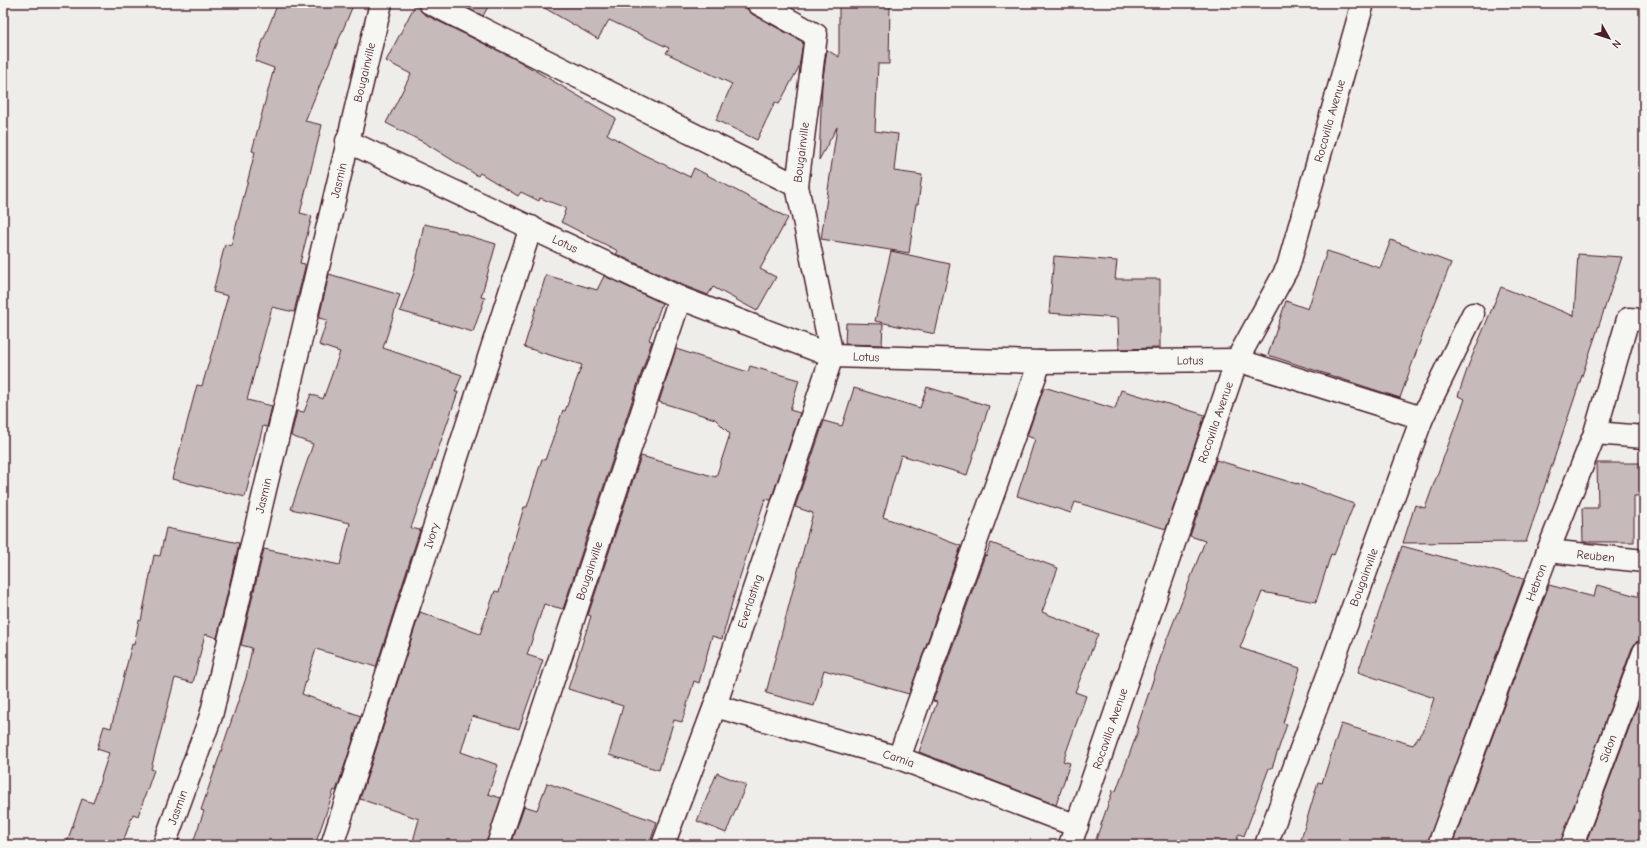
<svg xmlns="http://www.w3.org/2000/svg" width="1647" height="848" viewBox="0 0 1647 848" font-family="'Comic Neue',sans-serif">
<rect width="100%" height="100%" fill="#efedea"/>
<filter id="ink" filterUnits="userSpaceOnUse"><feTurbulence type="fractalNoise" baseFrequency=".025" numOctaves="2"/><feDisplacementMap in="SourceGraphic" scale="8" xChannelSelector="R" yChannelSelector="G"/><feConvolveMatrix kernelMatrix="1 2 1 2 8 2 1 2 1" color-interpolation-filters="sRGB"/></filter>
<g filter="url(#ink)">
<path fill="#c6babb" stroke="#4a1f2b" d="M 278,3 L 354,3 L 305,121 L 322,125 L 300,213 L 312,216 L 300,263 L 305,264 L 305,267 L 294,312 L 272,307 L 247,400 L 272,406 L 267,427 L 263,426 L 245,497 L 172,479 L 197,385 L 202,386 L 228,296 L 213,292 L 225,244 L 231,246 L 255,152 L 252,151 L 274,68 L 255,61 Z
M 416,3 L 418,3 L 420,10 L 424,14 L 517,60 L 616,118 L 607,134 L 640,153 L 690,177 L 694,168 L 788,218 L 760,269 L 776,277 L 757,311 L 713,287 L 708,295 L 685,286 L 616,254 L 618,251 L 561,222 L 565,214 L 564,213 L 566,208 L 540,198 L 539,201 L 521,192 L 518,196 L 480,173 L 478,176 L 425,143 L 386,123 L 411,74 L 386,61 Z
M 458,3 L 490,3 L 483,16 Z
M 536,3 L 746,3 L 747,9 L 752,14 L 803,42 L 799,67 L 779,104 L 775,102 L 757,140 L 716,120 L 732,84 L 666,53 L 669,48 L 609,20 L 598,39 Z
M 839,3 L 890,3 L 889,64 L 878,64 L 875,131 L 898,134 L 894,171 L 922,175 L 918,204 L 916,204 L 909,253 L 821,239 L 837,127 L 819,160 L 822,85 L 827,50 L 839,57 Z
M 424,224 L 456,231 L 456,232 L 496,244 L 481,297 L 485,298 L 473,332 L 400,311 L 414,273 Z
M 1391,240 L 1451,263 L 1422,336 L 1400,398 L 1268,355 L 1286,301 L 1308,309 L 1327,251 L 1380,268 Z
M 891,251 L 950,264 L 935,334 L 875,321 Z
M 1578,254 L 1622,257 L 1526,542 L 1403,543 L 1415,505 L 1425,508 L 1465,399 L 1458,396 L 1469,364 L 1501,287 L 1574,316 Z
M 1054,256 L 1117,261 L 1115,279 L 1160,279 L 1160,348 L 1119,349 L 1118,318 L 1049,313 Z
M 329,274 L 400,295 L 383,348 L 462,375 L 455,392 L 458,392 L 411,528 L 420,530 L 376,667 L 316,649 L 302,694 L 361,716 L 336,791 L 334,790 L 315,845 L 192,845 L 204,811 L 201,810 L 246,678 L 252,648 L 241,645 L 264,549 L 340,565 L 350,523 L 291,509 L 313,444 L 291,436 L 297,411 L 304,412 L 311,394 L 323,399 L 340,352 L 319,345 L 327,320 L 319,318 Z
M 546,275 L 597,290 L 604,276 L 662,303 L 649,340 L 652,341 L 563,609 L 544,604 L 527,655 L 543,660 L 519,729 L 472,716 L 461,752 L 498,765 L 488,794 L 501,798 L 486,845 L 412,845 L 419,819 L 360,799 L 420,612 L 480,634 L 495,591 L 499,592 L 524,507 L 527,507 L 542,459 L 545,460 L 563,410 L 565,411 L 582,365 L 524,347 Z
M 846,323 L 883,324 L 882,345 L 845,344 Z
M 676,349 L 748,372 L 750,366 L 799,380 L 790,410 L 800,413 L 771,500 L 765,499 L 735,592 L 722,639 L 712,636 L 699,683 L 694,681 L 682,722 L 674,720 L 659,770 L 609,755 L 623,706 L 568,689 L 591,616 L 588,615 L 641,456 L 716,477 L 730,434 L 715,419 L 659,402 Z
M 927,387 L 989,406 L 967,475 L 901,455 L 883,517 L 961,546 L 909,694 L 824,670 L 814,706 L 766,693 L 813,513 L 795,507 L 824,421 L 842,426 L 854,388 L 920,408 Z
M 1044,387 L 1115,409 L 1121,390 L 1205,415 L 1166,529 L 1075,502 L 1071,513 L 1017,496 L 1035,439 L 1027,436 Z
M 1216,460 L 1297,484 L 1297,483 L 1354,504 L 1334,555 L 1331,554 L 1316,602 L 1262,592 L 1240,648 L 1300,668 L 1283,723 L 1287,724 L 1272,768 L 1269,768 L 1244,836 L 1239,834 L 1235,845 L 1094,845 L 1113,790 L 1116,791 L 1139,728 L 1137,728 L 1165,644 L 1205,541 L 1190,536 Z
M 1597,463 L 1644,463 L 1644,496 L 1634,496 L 1634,542 L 1583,542 L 1582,508 L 1598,508 Z
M 166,528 L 239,543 L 217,638 L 205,634 L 193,683 L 175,678 L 151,769 L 154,770 L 138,816 L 133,814 L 122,845 L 66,845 L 82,799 L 93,803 L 109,753 L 97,749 L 104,726 L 111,728 L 132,644 L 134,645 L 139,620 L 141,621 L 154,555 L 160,556 Z
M 991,543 L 1058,568 L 1042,612 L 1098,634 L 1075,692 L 1086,696 L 1063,761 L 1070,763 L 1056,805 L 919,752 L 937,702 L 933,701 L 985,555 L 986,556 Z
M 1402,546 L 1524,579 L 1427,845 L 1321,845 L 1301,839 L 1318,782 L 1322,783 L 1341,724 L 1413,745 L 1425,727 L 1434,698 L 1358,672 Z
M 1549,585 L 1594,597 L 1597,585 L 1644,598 L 1644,640 L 1636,642 L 1632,648 L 1560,845 L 1452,845 Z
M 1644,688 L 1644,845 L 1585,845 Z
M 717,773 L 746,785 L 726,833 L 697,821 Z
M 547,783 L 657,822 L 649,845 L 511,845 L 524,806 L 537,810 Z"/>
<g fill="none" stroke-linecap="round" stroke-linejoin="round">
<g stroke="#4a1f2b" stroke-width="25">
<g id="minor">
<path d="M 430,3 L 797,186"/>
<path id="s1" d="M 347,141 L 680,298 L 832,356 L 1040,362 L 1237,360 L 1422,418"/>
<path d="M 1595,433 L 1644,437"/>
<path id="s2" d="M 1548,551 L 1644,561"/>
<path id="s3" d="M 715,706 L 899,758 L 1077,826"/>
<path d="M 899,758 L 1040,362"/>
<path id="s4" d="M 164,845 L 211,716 L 381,3"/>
<path id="s5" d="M 332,845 L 531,227"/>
<path id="s6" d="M 498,845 L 680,298"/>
<path id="s7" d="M 663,845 L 715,706 L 832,356 L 797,186 L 816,35 L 758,3"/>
<path id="s8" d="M 1070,845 L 1237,360 L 1288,267 L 1363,3"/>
<path id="s9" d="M 1266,845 L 1422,418 L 1473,314"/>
<path id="s10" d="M 1439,845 L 1548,551 L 1595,433 L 1628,319 L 1644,320"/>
<path id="s11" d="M 1572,845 L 1644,652"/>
</g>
</g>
<use href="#minor" stroke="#f6f6f2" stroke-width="22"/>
</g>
</g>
<g text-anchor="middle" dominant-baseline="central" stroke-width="3" stroke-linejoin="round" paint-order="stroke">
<g font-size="12" fill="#4a1f2b" stroke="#f6f6f2">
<text stroke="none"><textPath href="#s4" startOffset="799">Bougainville</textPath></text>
<text stroke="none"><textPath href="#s8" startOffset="771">Rocavilla Avenue</textPath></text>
<text stroke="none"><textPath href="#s7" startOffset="725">Bougainville</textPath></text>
<text stroke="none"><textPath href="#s4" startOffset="688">Jasmin</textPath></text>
<text stroke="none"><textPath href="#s1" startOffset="241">Lotus</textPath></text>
<text stroke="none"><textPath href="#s1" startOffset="565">Lotus</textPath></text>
<text stroke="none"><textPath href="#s1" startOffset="889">Lotus</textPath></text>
<text stroke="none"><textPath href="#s8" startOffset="447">Rocavilla Avenue</textPath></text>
<text stroke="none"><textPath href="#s4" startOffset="364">Jasmin</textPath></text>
<text stroke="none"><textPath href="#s5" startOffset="325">Ivory</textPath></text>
<text stroke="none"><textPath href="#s2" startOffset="48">Reuben</textPath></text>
<text stroke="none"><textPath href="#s6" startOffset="289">Bougainville</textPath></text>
<text stroke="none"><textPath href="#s9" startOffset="285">Bougainville</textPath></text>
<text stroke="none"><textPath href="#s10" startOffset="280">Hebron</textPath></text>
<text stroke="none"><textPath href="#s7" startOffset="259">Everlasting</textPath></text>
<text stroke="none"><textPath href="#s8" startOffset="123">Rocavilla Avenue</textPath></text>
<text stroke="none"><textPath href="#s11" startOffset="103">Sidon</textPath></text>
<text stroke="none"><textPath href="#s3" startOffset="191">Camia</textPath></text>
<text stroke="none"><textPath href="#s4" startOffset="40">Jasmin</textPath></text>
</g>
</g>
<rect width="1647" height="848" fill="none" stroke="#f6f6f2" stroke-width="16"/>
<rect x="8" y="8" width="1631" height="832" fill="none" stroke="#4a1f2b" stroke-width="1.5" filter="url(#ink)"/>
<g transform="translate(1609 38) rotate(129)" stroke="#f6f6f2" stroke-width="3" paint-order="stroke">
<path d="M0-3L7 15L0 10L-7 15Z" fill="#4a1f2b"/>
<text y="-6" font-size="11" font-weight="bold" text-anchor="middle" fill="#4a1f2b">N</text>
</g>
</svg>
